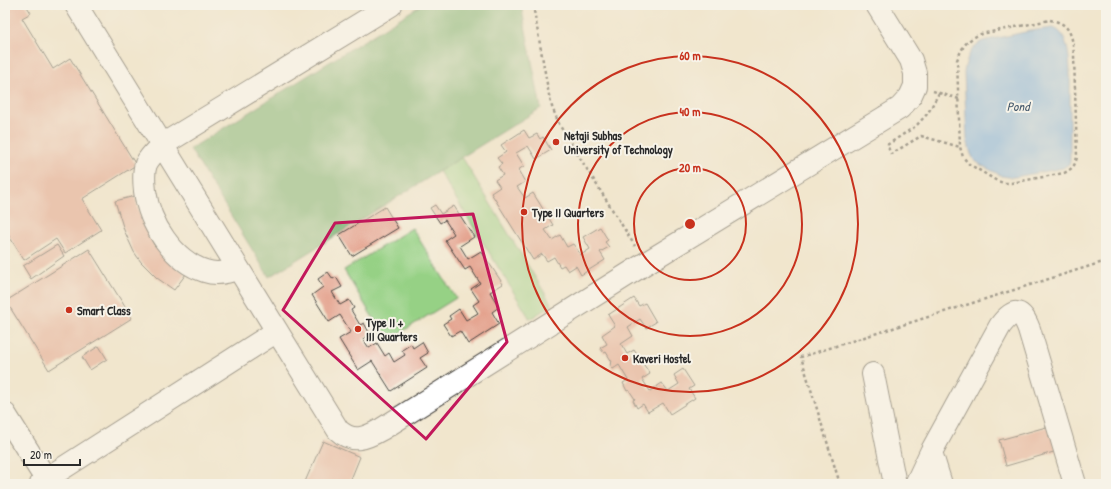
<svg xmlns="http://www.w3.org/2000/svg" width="1111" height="489" viewBox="0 0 1111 489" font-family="'Patrick Hand',sans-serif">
<rect width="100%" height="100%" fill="#f7f3e8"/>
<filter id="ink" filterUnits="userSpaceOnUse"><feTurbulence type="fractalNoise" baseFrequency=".025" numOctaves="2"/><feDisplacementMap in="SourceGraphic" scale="8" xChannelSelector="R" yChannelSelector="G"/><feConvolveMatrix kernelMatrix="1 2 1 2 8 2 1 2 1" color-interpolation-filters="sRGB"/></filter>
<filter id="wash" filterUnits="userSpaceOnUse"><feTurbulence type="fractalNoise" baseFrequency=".012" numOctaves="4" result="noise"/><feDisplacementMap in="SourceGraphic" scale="16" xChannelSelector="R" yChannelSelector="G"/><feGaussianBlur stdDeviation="0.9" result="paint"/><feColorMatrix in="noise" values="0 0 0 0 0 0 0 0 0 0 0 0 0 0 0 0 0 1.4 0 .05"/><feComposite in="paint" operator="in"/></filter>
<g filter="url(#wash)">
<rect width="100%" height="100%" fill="#f1e6cd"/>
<path fill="#96d185" stroke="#607e58" d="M 462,157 L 552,305 L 530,319 L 439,171 Z
M 412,228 L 456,298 L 387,341 L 344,270 Z"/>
<path fill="#78b372" stroke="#526f4e" d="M 421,5 L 521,5 L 541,108 L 269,277 L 190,149 Z"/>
<path fill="#76afe6" stroke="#506d88" d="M 1052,28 C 1058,29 1062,33 1065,40 C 1071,57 1070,77 1070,95 C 1070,117 1070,138 1070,160 L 1069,164 L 1063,168 L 1015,177 L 1008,177 L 1002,176 L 981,165 L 974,160 L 971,154 L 967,140 L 964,72 C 966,59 971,46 983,41 L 1030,31 Z"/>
<g id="blocks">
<path fill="#e39d88" d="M 12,5 L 26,5 L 31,13 L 22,18 L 53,69 L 70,58 L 136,165 L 82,199 L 101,230 L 65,253 L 56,239 L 24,260 L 9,236 L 5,239 L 5,9 Z
M 524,130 L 529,138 L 537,134 L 540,139 L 543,137 L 551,150 L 536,159 L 528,146 L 516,153 L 524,166 L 518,170 L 525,182 L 517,187 L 525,198 L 533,193 L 553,225 L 545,230 L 552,240 L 560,235 L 567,247 L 573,244 L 581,255 L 590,249 L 583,237 L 600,227 L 608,240 L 605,242 L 609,247 L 600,252 L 605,260 L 581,275 L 576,266 L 568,271 L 564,265 L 560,267 L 554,257 L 547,261 L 542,254 L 533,260 L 491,193 L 500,187 L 495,180 L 503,175 L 498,167 L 502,164 L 497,158 L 506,152 L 501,145 Z
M 135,196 L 142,221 L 154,245 L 172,264 L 186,274 L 174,290 L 157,278 L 141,262 L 134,252 L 124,230 L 115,201 Z
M 435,205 L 441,214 L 454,206 L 474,237 L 460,246 L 468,259 L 481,251 L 503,284 L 490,292 L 499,307 L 492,312 L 499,324 L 468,344 L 460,331 L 451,336 L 443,324 L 451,319 L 449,316 L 459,309 L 466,320 L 478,313 L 473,305 L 479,301 L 471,289 L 480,283 L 470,267 L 465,270 L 445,240 L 454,234 L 445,220 L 440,223 L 430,208 Z
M 385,207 L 398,228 L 352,256 L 339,235 Z
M 57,245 L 64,256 L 31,279 L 23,266 Z
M 89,249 L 132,318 L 49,370 L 6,301 Z
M 328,272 L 333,279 L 336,277 L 342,287 L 332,292 L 340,305 L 349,300 L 354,308 L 351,310 L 360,325 L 364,323 L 370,334 L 363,339 L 369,348 L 377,343 L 385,356 L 389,353 L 394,362 L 405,355 L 402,350 L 411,344 L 413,348 L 422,342 L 428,353 L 420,358 L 427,368 L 391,391 L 372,361 L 358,370 L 339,339 L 351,332 L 340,315 L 329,322 L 312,295 L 323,287 L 318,279 Z
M 634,298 L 639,306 L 645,303 L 656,322 L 646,328 L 640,319 L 628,327 L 633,336 L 621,344 L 627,354 L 634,350 L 650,374 L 642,379 L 650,391 L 662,383 L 668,391 L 679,384 L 674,375 L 683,369 L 694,386 L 689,389 L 695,398 L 670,414 L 663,403 L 648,412 L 643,404 L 637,408 L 633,400 L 635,399 L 629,390 L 627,391 L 623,383 L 628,380 L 619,365 L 613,369 L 610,364 L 612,362 L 606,352 L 604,353 L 600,348 L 607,344 L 602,335 L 615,326 L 608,315 Z
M 99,346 L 107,359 L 90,370 L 82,357 Z
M 1050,426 L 1057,451 L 1006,466 L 999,440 Z
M 323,441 L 360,457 L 349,484 L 304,484 Z"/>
</g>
</g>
<g filter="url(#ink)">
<use href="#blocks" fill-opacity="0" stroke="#494743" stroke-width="1"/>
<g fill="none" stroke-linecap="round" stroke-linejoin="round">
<g stroke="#494743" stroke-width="24">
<path id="minor" d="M 76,5 L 338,430 C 353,444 366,438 382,429 L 646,263 L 900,108 L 910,97 L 915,86 L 915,73 L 911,60 L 877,5
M 238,268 C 227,273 217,275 205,271 C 173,261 149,223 145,191 C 144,182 143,172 146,164 C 150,156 156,151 162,145 L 391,5
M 873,374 L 895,484
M 5,414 L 49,484
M 931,452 L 941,484
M 41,484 L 46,479 L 277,331
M 916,484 L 931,452 L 1000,326 C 1013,309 1021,307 1029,329 L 1075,484"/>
</g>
<path stroke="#494743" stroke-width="2.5" stroke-dasharray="3 3" stroke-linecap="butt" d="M 533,5 L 549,95 L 552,107 L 560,126 L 635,246
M 1050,20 C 1053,21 1057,21 1060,23 C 1072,28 1073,43 1074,55 L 1077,157 C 1075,166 1072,169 1064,173 L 1011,183 L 1004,183 L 997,181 L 969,164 L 963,157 L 960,147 L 957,60 C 963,46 966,40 981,34 Z
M 933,91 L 959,99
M 939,93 L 928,113 L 916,126 L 887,145 L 891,154 L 921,136 L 960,147
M 840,484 L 801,357 L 1106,261"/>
<use href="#minor" stroke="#fff" stroke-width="22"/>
</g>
</g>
<path d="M0 0H1111V489H0ZM 473,214 L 507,342 L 426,439 L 283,310 L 335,223 Z" fill="#f1e6cd" fill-opacity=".55" fill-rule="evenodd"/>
<path fill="none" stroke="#c2185b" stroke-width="3" stroke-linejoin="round" d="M 473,214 L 507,342 L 426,439 L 283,310 L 335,223 Z"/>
<g fill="none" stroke="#c8321e" stroke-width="2">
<circle cx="690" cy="224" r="56"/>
<circle cx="690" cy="224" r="112"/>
<circle cx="690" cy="224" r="168"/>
</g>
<g fill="#c8321e" stroke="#f7f3e8" stroke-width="1.5">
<circle cx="556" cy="142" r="4"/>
<circle cx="524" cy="212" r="4"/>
<circle cx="69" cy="310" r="4"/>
<circle cx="358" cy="329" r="4"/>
<circle cx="625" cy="358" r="4"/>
</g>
<g text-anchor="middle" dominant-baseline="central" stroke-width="4" stroke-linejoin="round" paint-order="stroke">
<g font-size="12" font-weight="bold" fill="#2b2b2b" stroke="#f7f3e8" text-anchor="start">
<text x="564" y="135">Netaji Subhas<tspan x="564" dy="14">University of Technology</tspan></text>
<text x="532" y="212">Type II Quarters</text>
<text x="77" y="310">Smart Class</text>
<text x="366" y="322">Type II +<tspan x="366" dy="14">III Quarters</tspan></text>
<text x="633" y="358">Kaveri Hostel</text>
</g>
<g font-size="13" font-style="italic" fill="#45596c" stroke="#f7f3e8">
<text x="1018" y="106">Pond</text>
</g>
</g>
<circle cx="690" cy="224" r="6" fill="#c8321e" stroke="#f7f3e8" stroke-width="2"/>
<g font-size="12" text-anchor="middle" font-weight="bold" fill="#c8321e" stroke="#f7f3e8" stroke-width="4" stroke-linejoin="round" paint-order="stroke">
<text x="690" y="60">60 m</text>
<text x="690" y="116">40 m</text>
<text x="690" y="172">20 m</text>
</g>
<rect width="1111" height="489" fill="none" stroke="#f7f3e8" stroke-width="20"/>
<path d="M24 459v6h56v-6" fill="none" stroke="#2b2b2b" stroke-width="2"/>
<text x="30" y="459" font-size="12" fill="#2b2b2b" stroke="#f7f3e8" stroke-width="3" paint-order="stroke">20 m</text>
</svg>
